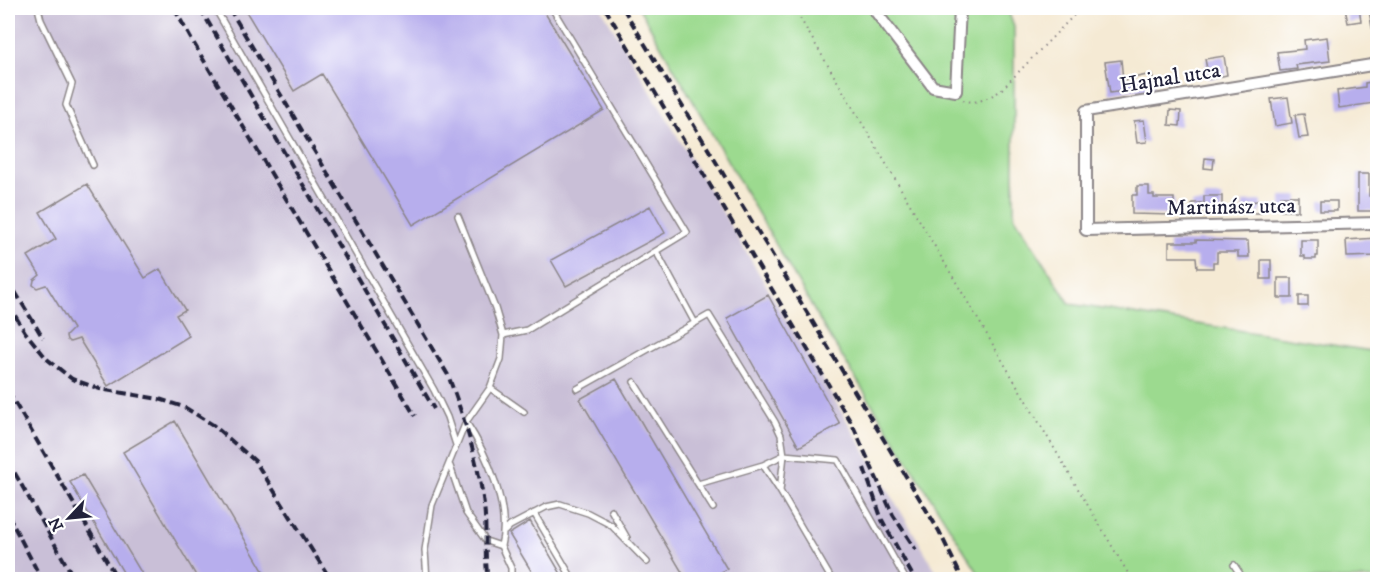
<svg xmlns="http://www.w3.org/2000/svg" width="1385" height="587" viewBox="0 0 1385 587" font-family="'IM FELL DW Pica',serif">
<rect width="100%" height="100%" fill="#fff"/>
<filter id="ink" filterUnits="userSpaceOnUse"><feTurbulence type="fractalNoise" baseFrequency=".0167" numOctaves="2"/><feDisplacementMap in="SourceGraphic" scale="12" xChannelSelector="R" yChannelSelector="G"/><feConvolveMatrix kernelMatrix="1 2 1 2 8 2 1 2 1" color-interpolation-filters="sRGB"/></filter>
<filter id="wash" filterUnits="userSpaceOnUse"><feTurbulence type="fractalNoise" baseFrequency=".008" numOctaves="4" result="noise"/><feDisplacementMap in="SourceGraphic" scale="24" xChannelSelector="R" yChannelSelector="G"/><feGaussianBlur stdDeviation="1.35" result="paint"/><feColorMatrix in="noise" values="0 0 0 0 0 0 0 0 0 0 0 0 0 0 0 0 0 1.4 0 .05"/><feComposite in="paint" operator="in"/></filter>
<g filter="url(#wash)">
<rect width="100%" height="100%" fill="#f5ead4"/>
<path fill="#c9bfd7" d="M 8,8 L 601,8 L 941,579 L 8,579 Z"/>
<path fill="#9cda8f" stroke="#5f7e65" stroke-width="1.5" d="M 639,8 L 1007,8 L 1014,27 L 1014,216 L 1070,304 L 1377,352 L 1377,579 L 982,579 L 826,331 Z"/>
<g id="blocks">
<path fill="#b7aeed" d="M 244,8 L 542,8 L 604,110 L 413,225 L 322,74 L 294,91 Z
M 1345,8 L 1359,8 L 1361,21 L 1348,23 Z
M 1327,37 L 1330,61 L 1296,65 L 1297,69 L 1280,71 L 1277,52 L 1305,49 L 1304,40 Z
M 1224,56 L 1227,75 L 1209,79 L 1205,59 Z
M 1121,60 L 1123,80 L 1152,74 L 1155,89 L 1138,92 L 1137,89 L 1110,93 L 1105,62 Z
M 1377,81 L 1377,100 L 1374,100 L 1375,103 L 1339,108 L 1337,91 L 1365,87 L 1365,83 Z
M 1288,97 L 1292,123 L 1275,126 L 1271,99 Z
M 1170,110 L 1181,111 L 1180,126 L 1169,125 Z
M 1304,114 L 1308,137 L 1299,138 L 1295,115 Z
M 1144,120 L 1147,142 L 1137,143 L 1134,121 Z
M 1205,158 L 1214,159 L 1213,169 L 1204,168 Z
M 1358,174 L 1369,174 L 1369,196 L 1376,196 L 1376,211 L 1358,211 Z
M 87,184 L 145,278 L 160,269 L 185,310 L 176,315 L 189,336 L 108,386 L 79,339 L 70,342 L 67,340 L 66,336 L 73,329 L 46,285 L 37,288 L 33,285 L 34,280 L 40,275 L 28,256 L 56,239 L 40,212 Z
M 1137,186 L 1149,186 L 1149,195 L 1154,195 L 1154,198 L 1174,198 L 1174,215 L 1132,214 L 1132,195 L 1137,195 Z
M 1204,196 L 1222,196 L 1222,214 L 1192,214 L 1192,203 L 1204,203 Z
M 1281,196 L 1298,196 L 1298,211 L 1281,211 Z
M 1261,201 L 1261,213 L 1243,213 L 1243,202 Z
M 1320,201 L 1337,201 L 1337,211 L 1320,211 Z
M 650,206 L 665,233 L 566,286 L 551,260 Z
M 1377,238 L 1377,256 L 1347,257 L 1346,240 Z
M 1196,240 L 1248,241 L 1249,257 L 1238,257 L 1238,252 L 1217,252 L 1217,262 L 1213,262 L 1213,268 L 1197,268 L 1196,257 L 1169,257 L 1169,242 L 1196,242 Z
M 1301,240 L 1318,240 L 1318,256 L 1316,256 L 1316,259 L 1305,259 L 1305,256 L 1301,256 Z
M 1261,260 L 1271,260 L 1271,279 L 1261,279 Z
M 1278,278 L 1292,278 L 1292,298 L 1278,298 Z
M 768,295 L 840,424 L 799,447 L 727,318 Z
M 1299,296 L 1308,296 L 1308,306 L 1299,306 Z
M 616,379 L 727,569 L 709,579 L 686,579 L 580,399 Z
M 175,421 L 268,579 L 198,579 L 123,452 Z
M 83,475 L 145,579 L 127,579 L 70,482 Z
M 530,521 L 564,579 L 536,579 L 509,534 Z"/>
</g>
</g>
<g filter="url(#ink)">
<use href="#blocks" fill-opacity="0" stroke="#8c8688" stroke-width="1.5"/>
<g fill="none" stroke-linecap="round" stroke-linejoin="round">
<g stroke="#8c8688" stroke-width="8">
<path id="service" d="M 38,8 L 41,20 L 72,84 L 66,105 L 93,165
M 215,8 L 434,390 L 447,417 L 456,445
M 656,251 L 695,323 L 709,315 L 775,422 L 781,435 L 784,455 L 780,491 L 832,580
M 503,335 L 527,330 L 687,232 L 552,8
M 634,382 L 713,508
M 490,388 L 524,412
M 577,389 L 695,323
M 466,422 C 487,454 511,508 501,546
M 763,465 L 784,455 L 838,460 L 906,580
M 450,466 L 466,513 L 486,541 L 501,546 L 511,568 L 511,580
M 698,484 L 763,465 L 780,491
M 611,510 L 627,538
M 534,513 L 573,580
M 505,531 L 510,526 L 546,507 L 560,504 L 588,513 L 611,525 L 647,562
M 1234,565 L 1244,580
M 427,580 L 425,550 L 432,505 L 466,422 L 490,388 L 501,359 L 503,335 L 495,308 L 458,216"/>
</g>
<g stroke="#8c8688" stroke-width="14">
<path id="minor" d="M 873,8 L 933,87 L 956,91 L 960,8
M 1375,8 L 1378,26
M 1378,64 L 1086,111 L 1086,230 L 1378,223"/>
</g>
<path stroke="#8c8688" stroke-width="2" stroke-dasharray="1.5 4.5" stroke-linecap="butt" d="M 794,8 L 1132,580
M 963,100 C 977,105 988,98 1000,91 L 1081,8"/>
<use href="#service" stroke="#fff" stroke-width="5"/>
<use href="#minor" stroke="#fff" stroke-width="10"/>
<path stroke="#22223b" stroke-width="4" stroke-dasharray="9 4.5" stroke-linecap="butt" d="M 95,8 L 96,10
M 174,8 L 190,37 L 415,416
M 200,8 L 434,409
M 229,8 L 448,375 C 464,418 478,460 484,505 C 487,530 484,555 488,580
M 605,8 L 853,426 L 893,515 L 916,550
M 623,8 L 939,531 L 963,580
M 8,280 L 43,338
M 8,304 L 25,332 L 47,359 L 72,379 L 100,389 L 159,399 L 184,407 L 213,425 L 255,461 L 331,580
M 8,391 L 118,580
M 8,461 L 75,580
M 864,468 L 882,520 L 915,580
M 8,515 L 42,580"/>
</g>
</g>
<g text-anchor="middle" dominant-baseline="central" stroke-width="4.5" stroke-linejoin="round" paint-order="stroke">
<g font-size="22" fill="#22223b" stroke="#fff">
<text transform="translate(1170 78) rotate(-9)">Hajnal utca</text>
<text transform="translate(1231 207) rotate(-1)">Martinász utca</text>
</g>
</g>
<rect width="1385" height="587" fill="none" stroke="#fff" stroke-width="30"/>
<g transform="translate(69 518) rotate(244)" stroke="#ffffff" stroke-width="4.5" paint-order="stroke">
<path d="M0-4.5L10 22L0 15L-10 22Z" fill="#22223b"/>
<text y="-9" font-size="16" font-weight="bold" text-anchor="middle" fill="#22223b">N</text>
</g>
</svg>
